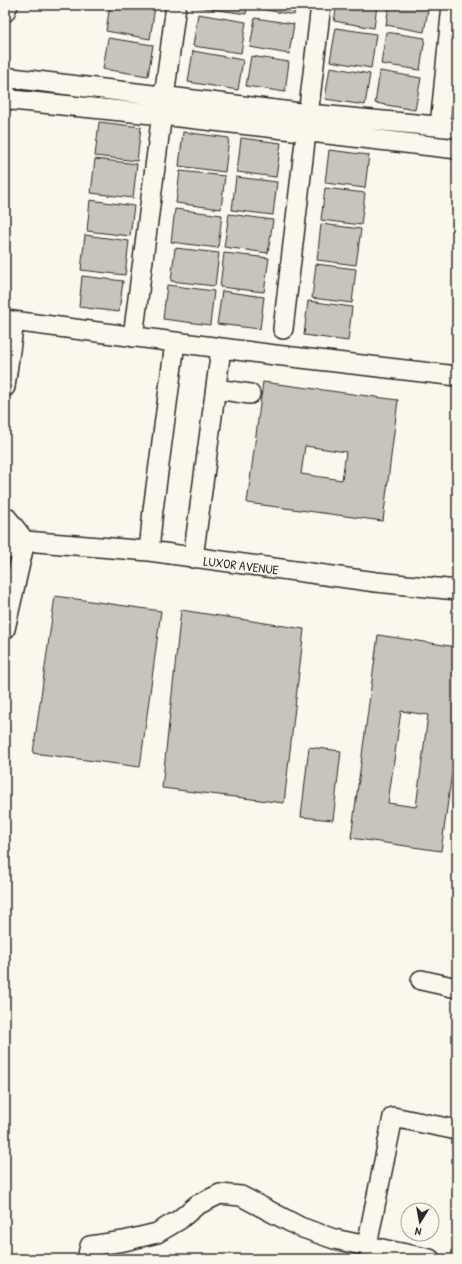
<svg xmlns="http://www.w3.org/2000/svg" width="462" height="1264" viewBox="0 0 462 1264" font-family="'Patrick Hand',sans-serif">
<rect width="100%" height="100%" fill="#fbf7ec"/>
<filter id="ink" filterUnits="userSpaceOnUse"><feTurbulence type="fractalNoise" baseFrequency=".025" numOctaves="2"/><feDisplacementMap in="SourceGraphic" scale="8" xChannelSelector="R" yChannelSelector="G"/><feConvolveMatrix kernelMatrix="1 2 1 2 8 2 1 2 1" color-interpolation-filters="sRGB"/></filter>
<g filter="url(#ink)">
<path fill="#c7c4bc" stroke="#2b2b2b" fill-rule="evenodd" d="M 110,5 L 143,5 L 155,7 L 150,39 L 106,31 Z
M 198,5 L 247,5 L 246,14 L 198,7 Z
M 255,5 L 295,5 L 294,15 L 255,8 Z
M 337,5 L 377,5 L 374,28 L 334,21 Z
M 389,5 L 429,5 L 424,32 L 386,25 Z
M 198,14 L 246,22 L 241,53 L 193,46 Z
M 255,18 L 294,24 L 289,54 L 250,47 Z
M 336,28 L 376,34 L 371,68 L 330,61 Z
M 386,32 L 425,38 L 420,70 L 381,64 Z
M 108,38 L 153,45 L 148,76 L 103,69 Z
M 193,51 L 243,60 L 238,90 L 188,82 Z
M 251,56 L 289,62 L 285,92 L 246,86 Z
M 330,67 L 370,74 L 365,105 L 325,99 Z
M 380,71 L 421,78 L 415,110 L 375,103 Z
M 99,122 L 141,127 L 137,161 L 95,156 Z
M 183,132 L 229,138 L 225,172 L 179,166 Z
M 241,138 L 281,143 L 276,177 L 237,172 Z
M 329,150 L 369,155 L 365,188 L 325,183 Z
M 95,159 L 137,164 L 133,198 L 91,193 Z
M 180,171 L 225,176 L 221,209 L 176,203 Z
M 236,177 L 277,182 L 273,215 L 232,210 Z
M 325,188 L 365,193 L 361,225 L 321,220 Z
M 90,200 L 134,206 L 130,236 L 87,231 Z
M 175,209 L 222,215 L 218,248 L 171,242 Z
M 229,214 L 273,220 L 268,253 L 224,247 Z
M 321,224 L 361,229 L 356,265 L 317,260 Z
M 85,235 L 129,241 L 125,275 L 81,270 Z
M 175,248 L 219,253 L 215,286 L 171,281 Z
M 224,253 L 269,258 L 264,292 L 220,287 Z
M 316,264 L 356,269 L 352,303 L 312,298 Z
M 82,276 L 123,281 L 119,312 L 79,307 Z
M 167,285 L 214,291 L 210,325 L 163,319 Z
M 222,291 L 264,297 L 260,329 L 217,324 Z
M 308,301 L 352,307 L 348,341 L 304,335 Z
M 263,382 L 398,400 L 383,521 L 247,503 ZM 305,446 L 346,452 L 342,480 L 301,474 Z
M 55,596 L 161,611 L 140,767 L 33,753 Z
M 181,610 L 304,629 L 284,803 L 162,788 Z
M 378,635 L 457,647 L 457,736 L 441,851 L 351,838 ZM 401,711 L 428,715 L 416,807 L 388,803 Z
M 309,747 L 341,751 L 333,820 L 301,817 Z"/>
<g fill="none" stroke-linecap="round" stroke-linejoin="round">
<g stroke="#2b2b2b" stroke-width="22">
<path id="minor" d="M 5,12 L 8,5
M 5,83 L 12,78 L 309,114 L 457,128
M 5,93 L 12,100 L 162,115 L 457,149
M 440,126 L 452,5
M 5,320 L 275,355 L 457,376
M 283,329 L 321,5
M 133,337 L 176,5
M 5,387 L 14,321
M 216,389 L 250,394
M 5,518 L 7,518 L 25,541
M 5,550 L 25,541 L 149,551 L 376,582 L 457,590
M 149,551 L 153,510 L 175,343
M 193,558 L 221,349
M 5,629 L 25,541
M 421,980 L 457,988
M 367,1245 L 393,1117 L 457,1130
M 87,1259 L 90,1246 L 124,1241 L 157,1233 L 179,1220 L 197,1205 L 220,1194 L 241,1196 L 300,1227 L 334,1239 L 430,1259"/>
</g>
<use href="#minor" stroke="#fbf7ec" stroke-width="19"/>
</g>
</g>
<g text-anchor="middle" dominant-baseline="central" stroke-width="3" stroke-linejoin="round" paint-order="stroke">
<g font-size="13" fill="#2b2b2b" stroke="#fbf7ec">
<text transform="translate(241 565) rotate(7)">LUXOR AVENUE</text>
</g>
</g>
<rect width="462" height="1264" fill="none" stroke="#fbf7ec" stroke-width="20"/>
<rect x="10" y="10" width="442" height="1244" fill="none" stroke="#2b2b2b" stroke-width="1.5" filter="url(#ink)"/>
<g transform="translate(420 1222) rotate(191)"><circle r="19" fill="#fbf7ec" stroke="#a8a59f"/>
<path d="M0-3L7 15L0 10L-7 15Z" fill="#2b2b2b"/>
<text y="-6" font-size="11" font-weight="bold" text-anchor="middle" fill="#2b2b2b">N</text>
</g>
</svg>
